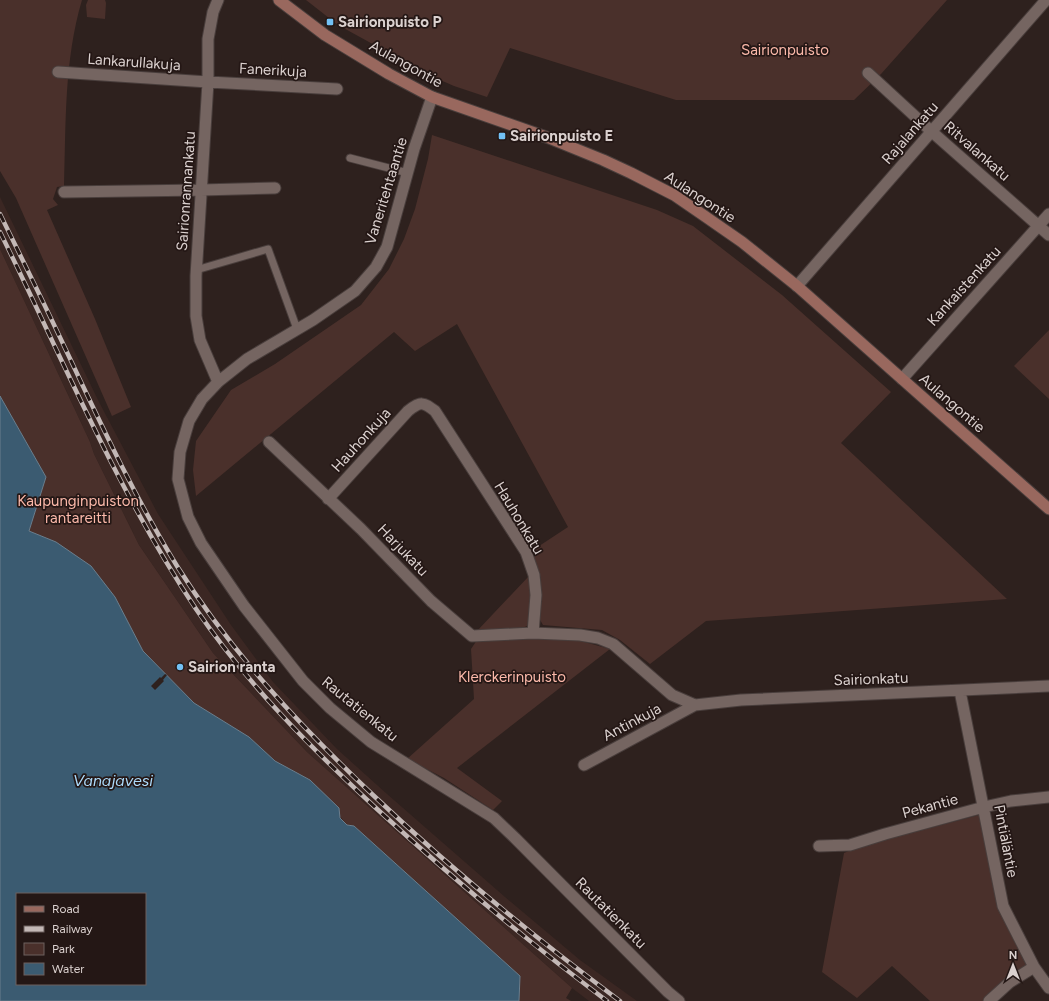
<svg xmlns="http://www.w3.org/2000/svg" width="1049" height="1001" viewBox="0 0 1049 1001" font-family="Figtree,sans-serif">
<rect width="100%" height="100%" fill="#2e211e"/>
<path fill="#3b2723" d="M 0,197 L 99,402 L 158,514 L 231,625 L 273,682 L 337,749 L 387,794 L 505,897 L 580,960 L 637,1001 L 589,1001 L 572,988 L 307,752 L 213,653 L 139,545 L 94,454 L 90,442 L 0,249 Z"/>
<path fill="#4a302b" d="M 0,0 L 82,0 C 64,60 66,124 64,186 L 57,187 L 53,199 L 58,205 L 47,210 L 95,319 L 131,407 L 112,416 L 16,198 L 0,171 Z
M 88,0 L 105,0 L 106,3 L 105,19 L 87,17 L 86,5 Z
M 306,0 L 947,0 L 881,74 L 854,100 L 676,100 L 510,48 L 487,97 L 454,86 L 431,76 L 338,25 Z
M 432,135 L 657,210 L 693,226 L 782,295 L 891,392 L 841,443 L 1007,599 L 706,621 L 650,664 L 620,640 L 602,630 L 543,625 L 539,618 L 541,578 L 530,552 L 568,527 L 457,324 L 415,351 L 394,332 L 196,496 L 193,470 L 196,441 L 231,390 L 275,364 L 361,305 L 389,269 L 404,239 L 415,209 L 428,159 Z
M 0,249 L 90,442 L 94,454 L 139,545 L 213,653 L 307,752 L 572,988 L 566,998 L 571,1001 L 519,1001 L 520,976 L 354,826 L 347,825 L 310,780 L 275,761 L 249,737 L 194,703 L 143,651 L 115,597 L 56,542 L 29,531 L 46,477 L 0,396 Z
M 1049,330 L 1049,399 L 1014,366 Z
M 529,576 L 532,592 L 530,625 L 522,628 L 477,631 Z
M 535,638 L 577,640 L 610,649 L 457,768 L 502,801 L 493,810 L 444,778 L 407,759 L 474,699 L 471,649 L 477,640 Z
M 979,815 L 999,907 L 1028,966 L 985,1001 L 930,1001 L 892,966 L 857,998 L 822,972 L 844,853 L 858,847 Z"/>
<path fill="#3b5b71" stroke="#6b7e8d" fill-rule="evenodd" d="M 0,396 L 46,477 L 29,531 L 56,542 L 91,566 L 115,597 L 143,651 L 194,703 L 249,737 L 275,761 L 310,780 L 339,808 L 340,818 L 347,825 L 354,826 L 520,976 L 519,1001 L 0,1001 ZM 17,894 L 145,894 L 145,984 L 17,984 Z"/>
<path fill="#2e211e" d="M 165,674 L 167,675 L 163,680 L 164,681 L 155,690 L 151,686 L 160,677 L 161,678 Z"/>
<g fill="none" stroke-linecap="round" stroke-linejoin="round">
<g stroke="#493e3c" stroke-width="9">
<path id="service" d="M 350,158 L 408,173
M 196,270 L 268,249 L 297,329"/>
</g>
<g stroke="#493e3c" stroke-width="13">
<path id="minor" d="M 58,72 L 208,82 L 337,89
M 868,73 L 931,131 L 1049,235
M 432,97 L 414,149 L 387,247 L 376,267 L 355,291 L 313,320 L 247,359 L 218,382 L 202,399 L 189,421 L 180,452 L 178,479 L 188,517 L 201,543 L 244,606 L 303,681 L 330,708 L 371,742 L 494,818 L 515,838 L 668,992 L 679,1001
M 64,192 L 201,190 L 275,188
M 797,286 L 1046,0
M 902,379 L 1049,214
M 218,382 L 200,340 L 196,316 L 196,276 L 208,82 L 208,39 L 213,12 L 218,0
M 269,442 L 361,529 L 431,601 L 472,636 L 533,633
M 328,499 L 408,411 C 421,401 423,402 435,411 L 526,552 L 534,575 L 536,595 L 533,633 L 580,635 L 598,638 L 613,644 L 672,695 L 695,705
M 960,691 L 1003,906 L 1034,967 L 1049,988
M 584,765 L 695,705 L 741,700 L 1049,686
M 819,846 L 850,845 L 885,834 L 984,807 L 1011,801 L 1049,797
M 989,1001 L 1010,982 L 1034,967"/>
</g>
<g stroke="#493e3c" stroke-width="13">
<path id="secondary" d="M 279,0 L 325,35 L 389,74 L 432,97 L 549,138 L 603,160 L 631,173 L 674,195 L 706,217 L 742,242 L 797,286 L 1049,509"/>
</g>
<use href="#service" stroke="#756561" stroke-width="7"/>
<use href="#minor" stroke="#756561" stroke-width="11"/>
<use href="#secondary" stroke="#99685e" stroke-width="11"/>
<g stroke="#c3b8b6" stroke-width="4.5">
<path id="rail" d="M 0,214 C 22,259 44,303 65,348 C 100,422 134,496 177,566 C 231,652 299,725 373,795 C 451,869 534,937 620,1001
M 0,232 C 63,359 117,491 196,609 C 247,684 311,748 377,809 C 451,877 527,941 607,1001"/>
</g>
<use href="#rail" stroke="#241715" stroke-width="3" stroke-dasharray="9" stroke-linecap="butt"/>
</g>
<g fill="#72c1f5" stroke="#241715" stroke-width="1.5">
<rect x="326" y="18" width="8" height="8" rx="2"/>
<rect x="498" y="132" width="8" height="8" rx="2"/>
<circle cx="180" cy="667" r="4"/>
</g>
<g text-anchor="middle" dominant-baseline="central" stroke-width="3.5" stroke-linejoin="round" paint-order="stroke">
<g font-size="15" font-weight="bold" fill="#dbd1cf" stroke="#241715" text-anchor="start">
<text x="338" y="22">Sairionpuisto P</text>
<text x="510" y="136">Sairionpuisto E</text>
<text x="188" y="667">Sairion ranta</text>
</g>
<g font-size="15" fill="#fcb9aa" stroke="#241715">
<text x="785" y="50">Sairionpuisto</text>
<text x="78" y="501">Kaupunginpuiston<tspan x="78" dy="17">rantareitti</tspan></text>
<text x="512" y="677">Klerckerinpuisto</text>
</g>
<g font-size="15" fill="#dbd1cf" stroke="#241715">
<text transform="translate(134 62) rotate(4)">Lankarullakuja</text>
<text transform="translate(406 64) rotate(29)">Aulangontie</text>
<text transform="translate(273 70) rotate(3)">Fanerikuja</text>
<text transform="translate(910 133) rotate(-49)">Rajalankatu</text>
<text transform="translate(977 151) rotate(41)">Ritvalankatu</text>
<text transform="translate(186 191) rotate(-86)">Sairionrannankatu</text>
<text transform="translate(386 191) rotate(-73)">Vaneritehtaantie</text>
<text transform="translate(700 197) rotate(33)">Aulangontie</text>
<text transform="translate(964 286) rotate(-48)">Kankaistenkatu</text>
<text transform="translate(952 403) rotate(41)">Aulangontie</text>
<text transform="translate(361 440) rotate(-48)">Hauhonkuja</text>
<text transform="translate(519 518) rotate(59)">Hauhonkatu</text>
<text transform="translate(403 550) rotate(46)">Harjukatu</text>
<text transform="translate(871 679) rotate(-2)">Sairionkatu</text>
<text transform="translate(360 709) rotate(39)">Rautatienkatu</text>
<text transform="translate(632 722) rotate(-28)">Antinkuja</text>
<text transform="translate(930 806) rotate(-15)">Pekantie</text>
<text transform="translate(1006 841) rotate(79)">Pintiäläntie</text>
<text transform="translate(611 913) rotate(45)">Rautatienkatu</text>
</g>
<g font-size="16" font-style="italic" fill="#addbfb" stroke="#241715">
<text x="113" y="780">Vanajavesi</text>
</g>
</g>
<rect x="16" y="893" width="130" height="92" fill="#241715" stroke="#6d615f"/>
<rect x="24" y="906" width="20" height="6" fill="#99685e" stroke="#6d615f"/>
<text x="52" y="913" font-size="12" fill="#dbd1cf">Road</text>
<rect x="24" y="926" width="20" height="6" fill="#c3b8b6" stroke="#6d615f"/>
<text x="52" y="933" font-size="12" fill="#dbd1cf">Railway</text>
<rect x="24" y="943" width="20" height="12" fill="#4a302b" stroke="#6d615f"/>
<text x="52" y="953" font-size="12" fill="#dbd1cf">Park</text>
<rect x="24" y="963" width="20" height="12" fill="#3b5b71" stroke="#6d615f"/>
<text x="52" y="973" font-size="12" fill="#dbd1cf">Water</text>
<g transform="translate(1013 965)" stroke="#241715" stroke-width="3" paint-order="stroke">
<path d="M0-3L7 15L0 10L-7 15Z" fill="#dbd1cf"/>
<text y="-6" font-size="11" font-weight="bold" text-anchor="middle" fill="#dbd1cf">N</text>
</g>
</svg>
